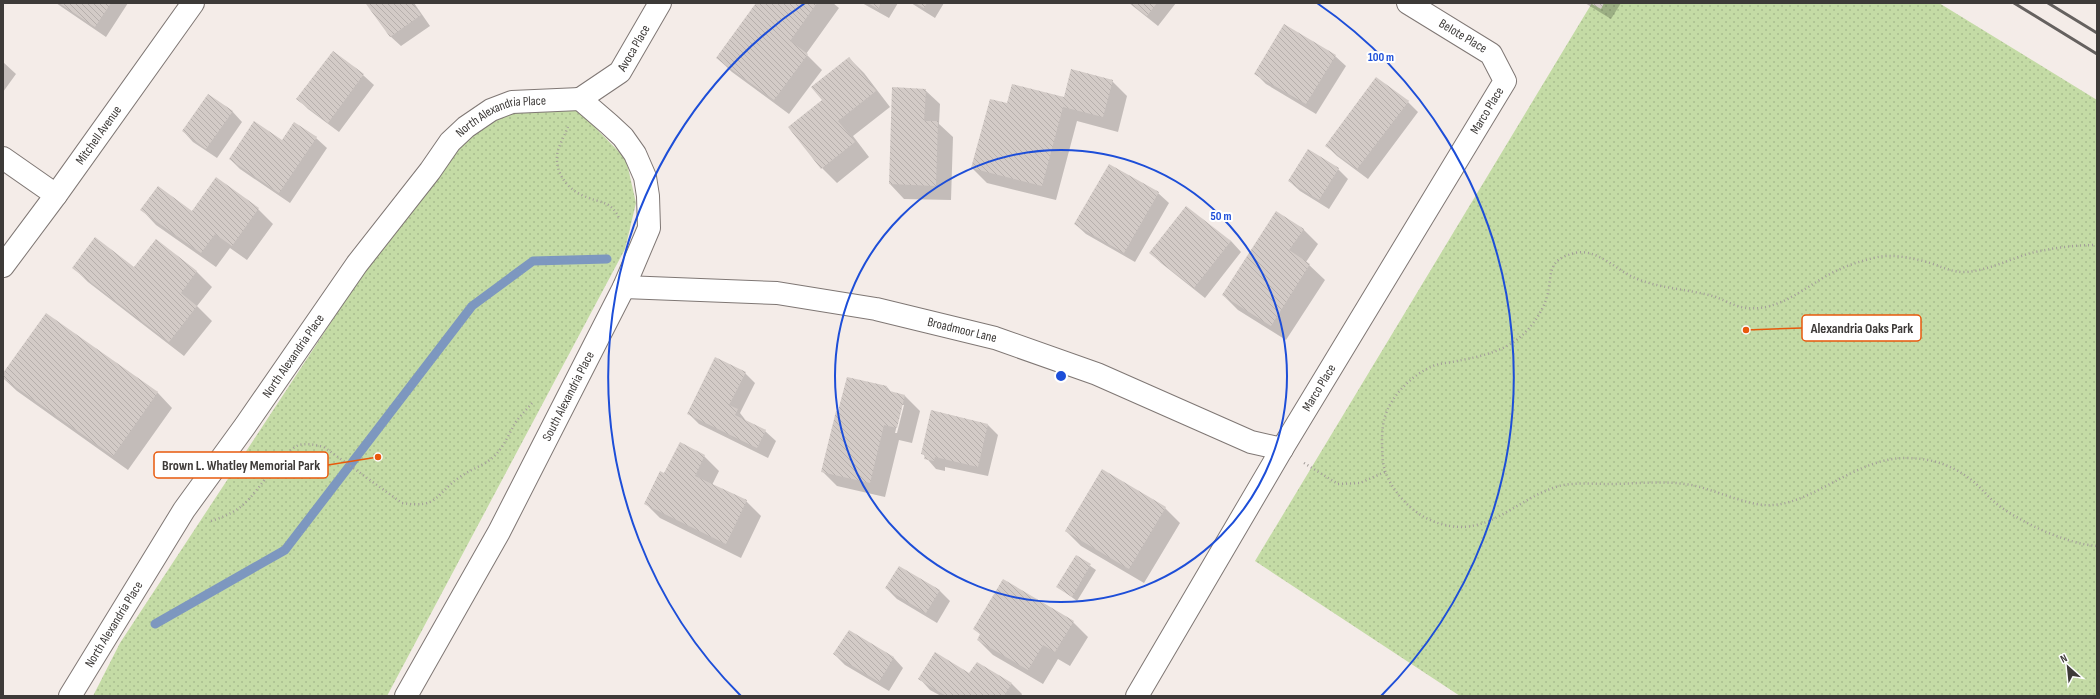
<svg xmlns="http://www.w3.org/2000/svg" width="2100" height="699" viewBox="0 0 2100 699" font-family="'Sofia Sans Condensed',sans-serif">
<defs>
<pattern id="green-dots" width="8" height="8" patternUnits="userSpaceOnUse"><rect width="8" height="8" fill="#c4dba5"/><path d="M2 2h.1M6 6h.1" fill="none" stroke="#a9bd8f" stroke-width="1.8" stroke-linecap="round"/></pattern>
<pattern id="building-back-hatch" width="6" height="6" patternUnits="userSpaceOnUse"><rect width="6" height="6" fill="#d3cbc7"/><path d="M-1 5l2 2M0 0l6 6M5-1l2 2" fill="none" stroke="#b6afac"/></pattern>
</defs>
<rect width="100%" height="100%" fill="#f4ece8"/>
<path fill="url(#green-dots)" d="M 1592,3 L 1939,3 L 2097,100 L 2097,696 L 1460,696 L 1255,561 Z
M 577,109 L 626,159 L 636,203 L 625,249 L 387,696 L 93,696 L 120,643 L 364,272 L 455,148 L 473,132 L 512,112 Z"/>
<path fill="#0003" fill-rule="evenodd" d="M 56,3 L 128,3 L 106,37 Z
M 369,3 L 414,3 L 430,26 L 401,46 L 390,36 L 368,4 Z
M 757,3 L 833,3 L 839,8 L 806,54 L 822,70 L 789,114 L 732,72 L 717,58 Z
M 862,3 L 898,3 L 889,18 Z
M 911,3 L 944,3 L 935,18 Z
M 1129,3 L 1176,3 L 1158,26 Z
M 1585,3 L 1621,3 L 1611,19 Z
M 1335,56 L 1346,66 L 1316,114 L 1266,84 L 1256,74 Z
M 849,58 L 864,73 L 890,107 L 853,136 L 869,157 L 837,183 L 822,168 L 824,100 Z
M 3,62 L 16,74 L 3,92 Z
M 363,75 L 374,85 L 339,132 L 308,109 L 298,99 Z
M 1112,81 L 1127,96 L 1118,132 L 1077,121 L 1056,200 L 987,183 L 972,168 L 1008,104 L 1064,99 Z
M 925,90 L 940,104 L 939,124 L 953,137 L 951,200 L 904,199 L 890,184 Z
M 1408,102 L 1418,112 L 1368,179 L 1337,156 L 1327,146 Z
M 232,111 L 242,122 L 217,158 L 193,142 L 183,131 Z
M 316,138 L 327,148 L 290,203 L 240,169 L 230,159 L 282,141 Z
M 1338,169 L 1348,179 L 1329,209 L 1300,191 L 1289,181 Z
M 216,179 L 258,209 L 273,224 L 247,260 L 230,248 L 216,267 L 156,225 L 142,210 L 192,213 Z
M 1158,193 L 1169,203 L 1135,262 L 1086,234 L 1075,224 Z
M 1303,229 L 1318,244 L 1306,262 L 1325,280 L 1286,340 L 1238,310 L 1223,295 Z
M 156,240 L 197,272 L 212,287 L 197,306 L 212,321 L 184,356 L 88,282 L 74,268 L 134,268 Z
M 1231,241 L 1241,252 L 1205,298 L 1161,263 L 1151,253 Z
M 46,315 L 158,393 L 172,408 L 128,470 L 17,391 L 3,378 L 3,375 Z
M 745,373 L 755,383 L 740,413 L 747,422 L 765,431 L 776,441 L 768,458 L 699,424 L 689,414 Z
M 887,387 L 892,393 L 905,396 L 920,411 L 912,443 L 899,440 L 885,497 L 837,486 L 822,471 ZM 902,405 L 904,405 L 897,433 L 895,433 Z
M 988,425 L 998,435 L 988,476 L 945,467 L 945,471 L 936,469 L 922,453 Z
M 704,456 L 719,471 L 712,485 L 746,501 L 761,516 L 741,558 L 660,518 L 645,503 L 665,475 Z
M 1103,471 L 1165,508 L 1180,523 L 1144,583 L 1081,546 L 1066,531 Z
M 1076,556 L 1096,570 L 1077,601 L 1058,587 Z
M 899,567 L 940,591 L 950,601 L 937,623 L 897,599 L 886,588 Z
M 1073,622 L 1088,637 L 1070,666 L 1058,659 L 1043,684 L 993,655 L 978,640 L 981,635 L 975,629 Z
M 834,654 L 893,657 L 903,668 L 889,691 L 845,665 Z
M 970,674 L 1012,684 L 1022,694 L 1021,696 L 941,696 L 930,690 L 920,679 Z"/>
<g fill="none" stroke-linecap="round" stroke-linejoin="round">
<path stroke="#7d97bf" stroke-width="9" d="M 155,624 L 285,550 L 472,306 L 533,261 L 607,259"/>
</g>
<path fill="url(#building-back-hatch)" d="M 59,3 L 111,3 L 95,27 Z
M 412,3 L 421,15 L 390,37 L 366,4 Z
M 756,3 L 817,3 L 790,41 L 808,54 L 774,100 L 716,58 Z
M 868,3 L 881,3 L 878,9 Z
M 915,3 L 927,3 L 924,8 Z
M 1130,3 L 1157,3 L 1147,16 Z
M 1590,3 L 1604,3 L 1601,9 Z
M 1284,24 L 1336,55 L 1306,104 L 1254,74 Z
M 333,51 L 364,74 L 328,123 L 296,99 Z
M 849,57 L 876,91 L 838,121 L 855,142 L 821,169 L 788,127 L 822,100 L 811,87 Z
M 1071,69 L 1113,80 L 1103,117 L 1063,107 L 1042,186 L 971,168 L 990,99 L 1007,103 L 1012,84 L 1064,97 Z
M 1376,77 L 1409,101 L 1357,169 L 1325,146 Z
M 892,87 L 926,89 L 924,121 L 938,121 L 936,186 L 889,184 Z
M 208,94 L 233,111 L 206,149 L 182,131 Z
M 254,121 L 282,140 L 294,122 L 317,137 L 279,193 L 229,159 Z
M 1308,149 L 1339,168 L 1319,200 L 1288,181 Z
M 1109,164 L 1159,192 L 1124,253 L 1074,224 Z
M 216,177 L 259,208 L 232,246 L 215,234 L 201,253 L 140,210 L 158,186 L 192,211 Z
M 1186,206 L 1231,241 L 1194,288 L 1149,253 Z
M 1276,211 L 1304,229 L 1289,250 L 1310,264 L 1271,326 L 1222,295 Z
M 95,237 L 134,267 L 156,239 L 197,271 L 181,293 L 197,306 L 169,342 L 72,268 Z
M 46,313 L 158,392 L 113,456 L 3,378 L 3,373 Z
M 715,357 L 746,372 L 729,405 L 738,409 L 735,415 L 766,430 L 757,448 L 687,414 Z
M 847,377 L 887,386 L 886,390 L 905,395 L 897,428 L 884,425 L 870,483 L 821,472 L 836,411 L 838,411 Z
M 931,410 L 988,424 L 978,467 L 935,457 L 934,461 L 924,459 L 925,455 L 921,454 Z
M 680,442 L 705,455 L 695,476 L 747,500 L 726,544 L 644,504 L 660,471 L 664,473 Z
M 1102,469 L 1166,507 L 1129,569 L 1065,531 Z
M 1076,555 L 1091,564 L 1072,597 L 1056,587 Z
M 899,566 L 940,590 L 926,613 L 885,588 Z
M 1003,579 L 1074,621 L 1055,652 L 1043,645 L 1028,670 L 977,640 L 980,634 L 973,629 Z
M 849,630 L 894,657 L 879,682 L 833,654 Z
M 935,652 L 969,673 L 977,662 L 1012,683 L 1004,696 L 946,696 L 918,679 Z"/>
<g fill="none" stroke-linecap="round" stroke-linejoin="round">
<g stroke="#7f7774" stroke-width="24">
<g id="minor">
<path id="s1" d="M 580,99 L 620,72 L 660,3"/>
<path d="M 3,158 L 56,195"/>
<path id="s2" d="M 3,266 L 56,195 L 193,3"/>
<path id="s3" d="M 624,287 L 777,293 L 876,309 L 995,338 L 1097,374 L 1251,442 L 1282,449"/>
<path id="s4" d="M 70,696 L 184,510 L 245,426 L 357,264 L 430,171 L 450,142 L 466,127 L 491,110 L 512,102 L 580,99"/>
<path id="s5" d="M 406,696 L 499,532 L 624,287 L 649,228 L 648,196 L 645,177 L 635,154 L 623,137 L 609,124 L 580,99"/>
<path id="s6" d="M 1137,696 L 1282,449 L 1505,81 L 1491,54 L 1408,3"/>
</g>
</g>
<path stroke="#a29c99" stroke-width="2.5" stroke-dasharray="1 3" stroke-linecap="butt" d="M 568,127 C 565,134 561,142 558,150 C 553,170 566,189 584,196 C 602,204 611,200 620,220
M 2097,245 C 2075,245 2052,248 2031,253 C 2010,259 1989,270 1967,272 C 1952,273 1941,266 1927,262 C 1912,258 1893,254 1878,257 C 1864,260 1851,264 1838,270 C 1809,283 1781,312 1747,308 C 1736,307 1726,301 1716,297 C 1690,289 1660,289 1635,278 C 1616,270 1597,248 1575,253 C 1545,260 1553,275 1547,297 C 1542,313 1531,328 1519,338 C 1502,352 1478,357 1457,361 C 1449,363 1440,363 1433,366 C 1411,375 1389,398 1384,420 C 1381,434 1382,448 1383,462 C 1386,484 1407,509 1428,519 C 1484,545 1511,500 1559,486 C 1575,482 1593,484 1609,484 C 1640,484 1669,479 1700,487 C 1718,492 1747,504 1764,505 C 1808,509 1854,458 1905,458 C 1932,458 1953,465 1974,482 C 1982,489 1989,498 1998,505 C 2022,523 2067,544 2097,546
M 1304,463 L 1338,484 L 1360,483 L 1385,472
M 211,521 C 223,517 234,513 244,504 C 259,491 281,452 299,445 C 308,443 315,445 324,447 L 402,503 C 439,509 435,494 460,477 C 472,468 488,465 498,452 C 505,444 510,432 515,423 C 520,416 527,409 533,402"/>
<use href="#minor" stroke="#fff" stroke-width="22"/>
<path stroke="#65615f" stroke-width="3" d="M 2014,3 L 2097,54
M 2048,3 L 2097,33"/>
</g>
<g fill="none" stroke="#1d4ed8" stroke-width="2">
<circle cx="1061" cy="376" r="226"/>
<path d="M741 696A452 452 0 0 1 805 3M1317 3A452 452 0 0 1 1381 696"/>
</g>
<g text-anchor="middle" dominant-baseline="central" stroke-width="4" stroke-linejoin="round" paint-order="stroke">
<g font-size="13" fill="#3d3a38" stroke="#fff">
<text transform="translate(1463 36) rotate(31)">Belote Place</text>
<text stroke="none"><textPath href="#s1" startOffset="76">Avoca Place</textPath></text>
<text stroke="none"><textPath href="#s6" startOffset="682">Marco Place</textPath></text>
<text stroke="none"><textPath href="#s4" startOffset="732">North Alexandria Place</textPath></text>
<text stroke="none"><textPath href="#s2" startOffset="162">Mitchell Avenue</textPath></text>
<text stroke="none"><textPath href="#s3" startOffset="342">Broadmoor Lane</textPath></text>
<text stroke="none"><textPath href="#s4" startOffset="407">North Alexandria Place</textPath></text>
<text stroke="none"><textPath href="#s6" startOffset="358">Marco Place</textPath></text>
<text stroke="none"><textPath href="#s5" startOffset="341">South Alexandria Place</textPath></text>
<text stroke="none"><textPath href="#s4" startOffset="84">North Alexandria Place</textPath></text>
</g>
</g>
<circle cx="1061" cy="376" r="6" fill="#1d4ed8" stroke="#fff" stroke-width="2"/>
<g font-size="12" text-anchor="middle" font-weight="bold" fill="#1d4ed8" stroke="#fff" stroke-width="4" stroke-linejoin="round" paint-order="stroke">
<text x="1381" y="61">100 m</text>
<text x="1221" y="220">50 m</text>
</g>
<path fill="none" stroke="#e8590c" stroke-width="1.5" d="M1746 330L1802 328M378 457L328 465"/>
<g fill="#e8590c" stroke="#fff" stroke-width="1.5">
<circle cx="1746" cy="330" r="4"/>
<circle cx="378" cy="457" r="4"/>
</g>
<g fill="#fff" stroke="#e8590c" stroke-width="1.5">
<rect x="1802" y="315" width="119" height="26" rx="4"/>
<rect x="154" y="452" width="174" height="26" rx="4"/>
</g>
<g font-size="14" text-anchor="middle" font-weight="bold" fill="#3d3a38">
<text x="1862" y="333">Alexandria Oaks Park</text>
<text x="241" y="470">Brown L. Whatley Memorial Park</text>
</g>
<rect width="2100" height="699" fill="none" stroke="#3d3a38" stroke-width="8"/>
<g transform="translate(2068 667) rotate(333)" stroke="#ffffff" stroke-width="3" paint-order="stroke">
<path d="M0-3L7 15L0 10L-7 15Z" fill="#3d3a38"/>
<text y="-6" font-size="11" font-weight="bold" text-anchor="middle" fill="#3d3a38">N</text>
</g>
</svg>
